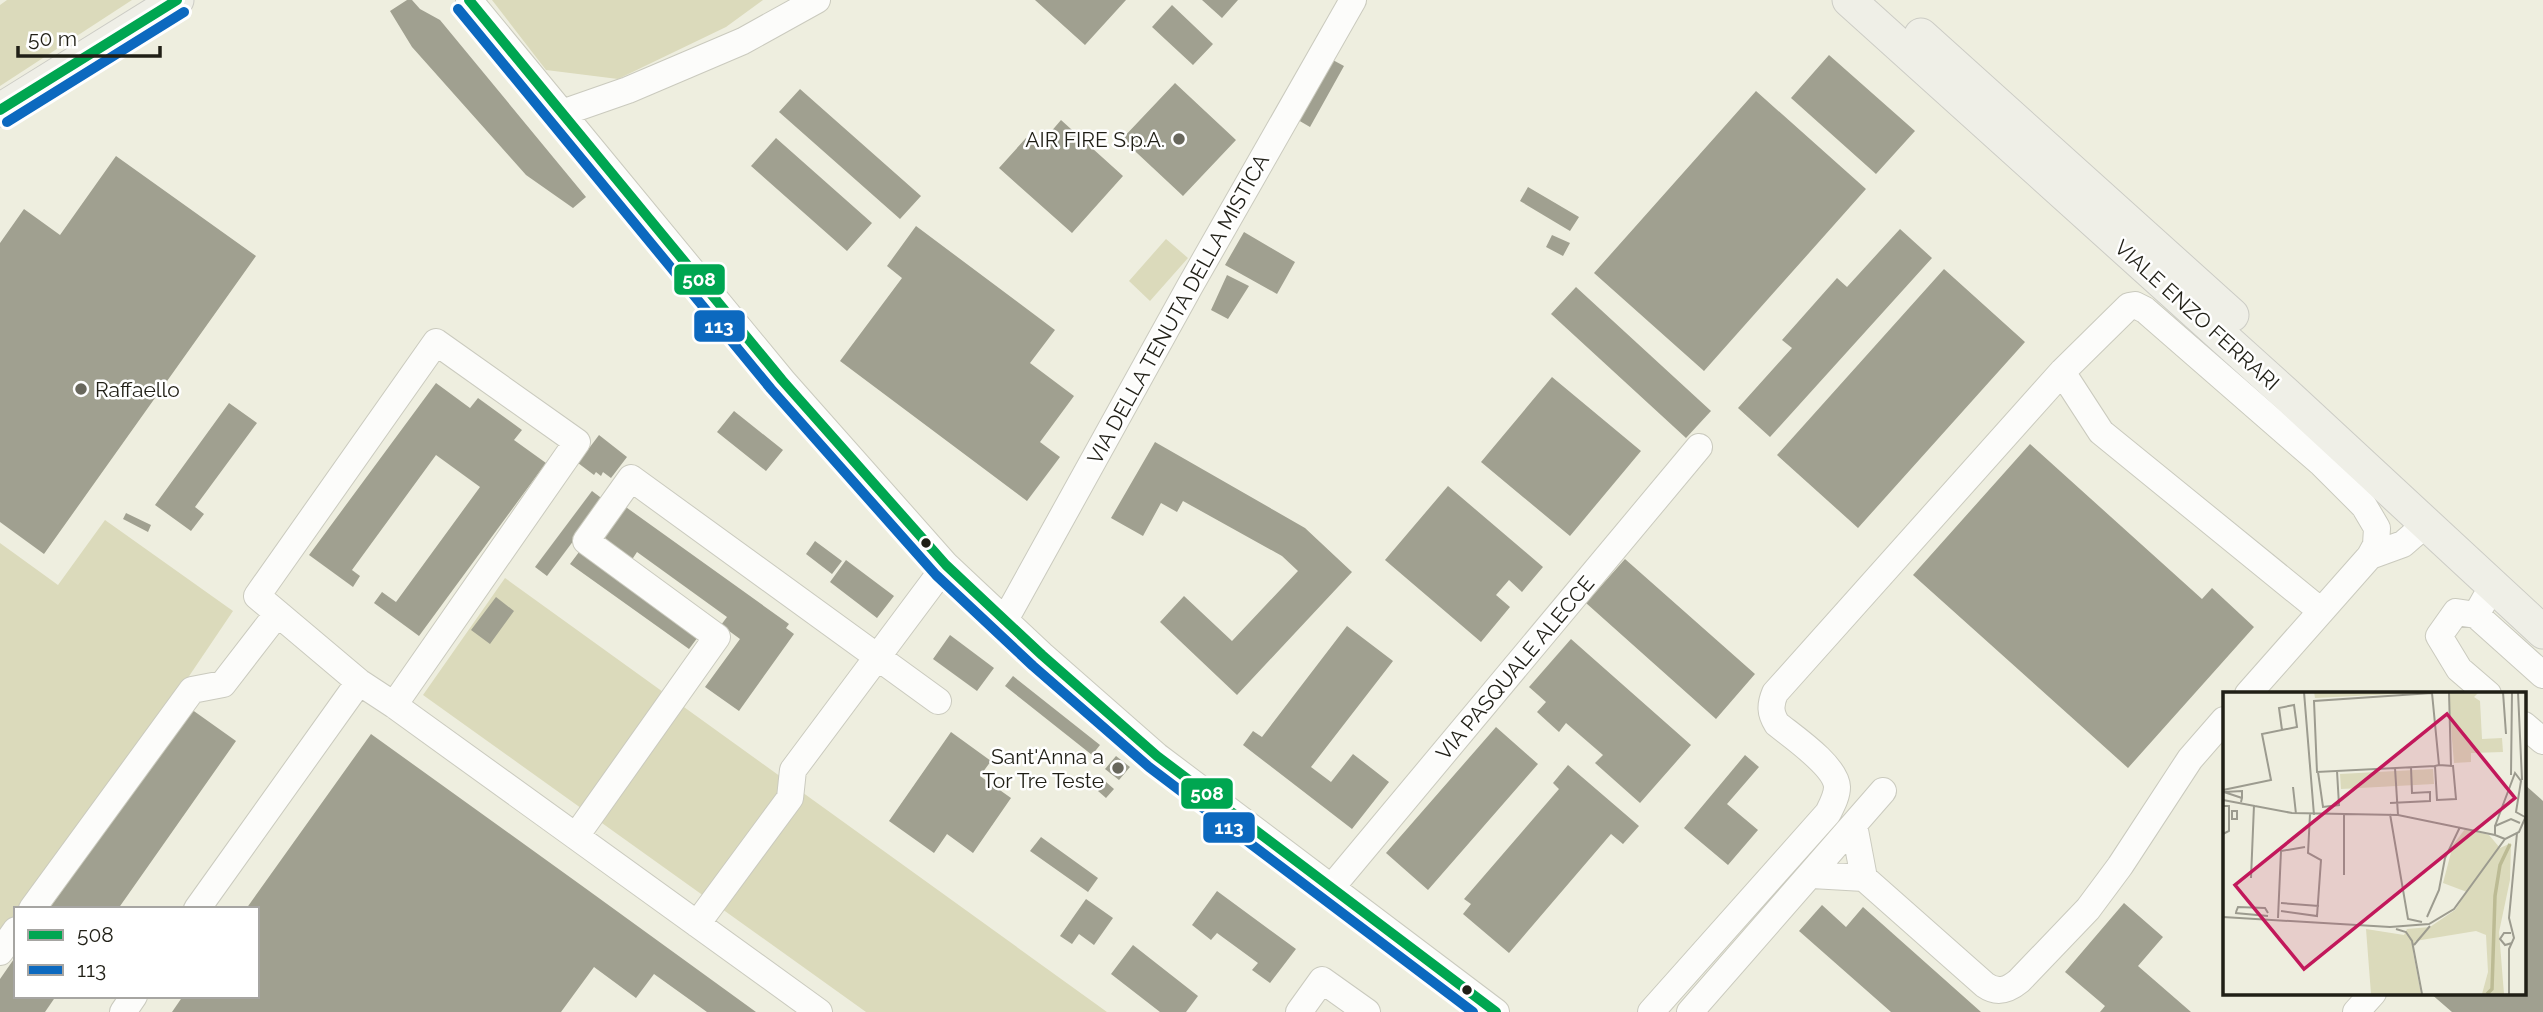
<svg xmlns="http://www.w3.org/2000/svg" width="2543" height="1012" viewBox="0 0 2543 1012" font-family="Raleway,sans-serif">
<rect width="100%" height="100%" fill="#eeeedf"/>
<path fill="#dbdabb" d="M 7,0 L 132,0 L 0,86 L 0,5 Z
M 492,0 L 763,0 L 726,27 L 618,79 L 546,70 Z
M 1166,239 L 1188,258 L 1150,301 L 1129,281 Z
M 105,520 L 233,611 L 32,909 L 16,909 L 16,933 L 0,957 L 0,543 L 58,585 Z
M 505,578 L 1107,1012 L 866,1012 L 423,695 Z"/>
<path fill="#a0a090" d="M 407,0 L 412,0 L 420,9 L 440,20 L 586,197 L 573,208 L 526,175 L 412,47 L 390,11 Z
M 1035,0 L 1126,0 L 1085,45 Z
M 1202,0 L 1238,0 L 1222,18 Z
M 1172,5 L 1213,44 L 1193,65 L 1152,27 Z
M 1829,55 L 1915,131 L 1876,174 L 1791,98 Z
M 1331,59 L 1344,66 L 1310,127 L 1298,120 Z
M 1175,83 L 1236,140 L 1183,196 L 1122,139 Z
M 800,89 L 921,196 L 900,219 L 779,112 Z
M 1756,91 L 1866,189 L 1704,371 L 1594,273 Z
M 1061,120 L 1123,176 L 1072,233 L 999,168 L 1026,138 L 1037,148 Z
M 776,138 L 872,223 L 847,251 L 751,166 Z
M 116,156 L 256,256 L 44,554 L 0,522 L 0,243 L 24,209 L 60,235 Z
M 1528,187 L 1579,217 L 1570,231 L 1520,201 Z
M 916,226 L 1055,330 L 1030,363 L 1074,396 L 1040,442 L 1060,457 L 1027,501 L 840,361 L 902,278 L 887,266 Z
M 1900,229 L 1932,258 L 1770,437 L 1738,408 L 1792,348 L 1782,340 L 1837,278 L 1847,287 Z
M 1244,232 L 1295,262 L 1277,294 L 1225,265 Z
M 1552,235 L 1570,243 L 1563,256 L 1546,247 Z
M 1944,269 L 2025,342 L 1858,528 L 1777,455 Z
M 1227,275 L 1249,286 L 1228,319 L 1211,310 Z
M 1576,287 L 1711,411 L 1686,438 L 1551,314 Z
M 1552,377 L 1641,451 L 1570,536 L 1481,462 Z
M 436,383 L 470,408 L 478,398 L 522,430 L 514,440 L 546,463 L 419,636 L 374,603 L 382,592 L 396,602 L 480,487 L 436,455 L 352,570 L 360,576 L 353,587 L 309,555 Z
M 229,403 L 257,423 L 195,507 L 204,514 L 191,531 L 155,505 Z
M 734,411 L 783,450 L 766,471 L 717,432 Z
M 599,435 L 627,457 L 611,478 L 603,472 L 601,476 L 596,472 L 594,475 L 578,463 Z
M 1155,442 L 1305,528 L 1352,572 L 1237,695 L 1160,622 L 1184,596 L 1232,641 L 1298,571 L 1282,556 L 1183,501 L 1177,512 L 1161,503 L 1143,536 L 1111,518 Z
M 2030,444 L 2202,599 L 2212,588 L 2254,627 L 2128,768 L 1913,575 Z
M 1448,486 L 1543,567 L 1522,592 L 1509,580 L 1496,595 L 1510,607 L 1481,642 L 1385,560 Z
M 592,491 L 604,500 L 547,576 L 535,567 Z
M 623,505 L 789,624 L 786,628 L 794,634 L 739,711 L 705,687 L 740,639 L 721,625 L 727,617 L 637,552 L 629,564 L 597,541 Z
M 126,513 L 151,525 L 148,532 L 123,519 Z
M 815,541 L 842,561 L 832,574 L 806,554 Z
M 579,552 L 698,637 L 689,649 L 570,564 Z
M 1625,559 L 1755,674 L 1716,719 L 1586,603 Z
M 846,560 L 894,596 L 877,618 L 830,582 Z
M 496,597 L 514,611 L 490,644 L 471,630 Z
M 1347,626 L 1393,661 L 1311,767 L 1331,782 L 1353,754 L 1389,782 L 1352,829 L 1243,745 L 1253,731 L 1262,737 Z
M 950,635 L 994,668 L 977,691 L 933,659 Z
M 1571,639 L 1691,745 L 1640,803 L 1595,763 L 1603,755 L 1566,723 L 1559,732 L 1537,712 L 1546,702 L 1529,687 Z
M 1013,676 L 1100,745 L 1092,755 L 1005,686 Z
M 191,709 L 236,741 L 118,909 L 49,909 Z
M 1496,727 L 1538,764 L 1428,890 L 1386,853 Z
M 951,732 L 991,761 L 980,776 L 1011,798 L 973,853 L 947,834 L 934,853 L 889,821 Z
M 371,734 L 585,888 L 756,1012 L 707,1012 L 654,974 L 636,998 L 594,967 L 561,1012 L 172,1012 L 183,996 L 257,996 L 257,909 L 246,909 Z
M 1745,755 L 1759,767 L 1727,804 L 1758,830 L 1728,865 L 1684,828 Z
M 1116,756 L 1130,767 L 1119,780 L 1105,769 Z
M 1568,765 L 1639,826 L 1623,844 L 1611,834 L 1509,953 L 1463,914 L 1471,904 L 1464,899 L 1559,789 L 1553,783 Z
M 1106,782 L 1114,789 L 1106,798 L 1098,791 Z
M 2524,784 L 2543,801 L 2543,1012 L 2452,1012 L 2430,993 L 2524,993 Z
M 1041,837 L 1098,878 L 1088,892 L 1030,851 Z
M 1217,891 L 1296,949 L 1270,983 L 1252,970 L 1258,963 L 1217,933 L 1211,940 L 1192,925 Z
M 1086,899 L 1113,918 L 1094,945 L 1079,934 L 1072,944 L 1060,936 Z
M 2124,903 L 2163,937 L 2138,966 L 2191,1012 L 2100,1012 L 2105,1006 L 2065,972 Z
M 1822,905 L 1846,927 L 1863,907 L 1981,1012 L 1891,1012 L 1799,931 Z
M 1133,945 L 1198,996 L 1186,1012 L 1160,1012 L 1111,974 Z
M 16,956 L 16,996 L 56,996 L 45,1012 L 0,1012 L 0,979 Z"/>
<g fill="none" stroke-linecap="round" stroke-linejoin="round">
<g stroke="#cacabe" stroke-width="28">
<path id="minor" d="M 469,0 L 782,380 L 946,565 L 1042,655 L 1157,756 L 1496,1012
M 562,113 L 628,90 L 743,41 L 817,0
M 436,342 L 577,442 L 394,705 L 359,682 L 257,596 Z
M 2062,372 L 2101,432 L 2321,611
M 2370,556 L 2403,544 L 2426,524
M 2485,599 L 2476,615 L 2543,675
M 2476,615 L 2456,612 L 2439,636 L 2459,669 L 2488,694
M 1005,620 L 1190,286 L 1353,0
M 394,705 L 819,1012
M 2524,725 L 2543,741
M 1854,825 L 1864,878
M 576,836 L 717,637 L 586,541 L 631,478 L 938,701
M 1812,875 L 1864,878 L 1985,985 C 1998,994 2008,990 2019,981 L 2088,909 L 2120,866 L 2190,759 L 2224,720
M 1331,888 L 1699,447
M 32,909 L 192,690 L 223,684 L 277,614
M 197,909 L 359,682
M 697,924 L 790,798 L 793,770 L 946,565
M 0,952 L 16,930
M 123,1012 L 134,996
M 1299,1012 L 1322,980 L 1367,1012
M 1651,1012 L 1828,813 C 1832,805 1837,796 1837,787 C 1836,766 1793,737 1777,724 C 1770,713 1770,705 1775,693 L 2062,372 L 2129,306 L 2135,305 L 2145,310 L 2322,464 L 2364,506 L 2377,528 L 2376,545 L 2370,556 L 2248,694
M 1690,1012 L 1883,791
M 2356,1012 L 2373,993"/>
</g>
<g stroke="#ccccc5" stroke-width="35">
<path id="major" d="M 1849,0 L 2286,394 L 2543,632
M 1921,35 L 2232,315
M 0,110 L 177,0"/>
</g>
<use href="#minor" stroke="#fcfcfa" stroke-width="26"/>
<use href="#major" stroke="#efefe7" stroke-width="33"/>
<g stroke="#fff" stroke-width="16">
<path id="bus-1" d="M 469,0 L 782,380 L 946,565 L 1042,655 L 1157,756 L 1496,1012
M 0,110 L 177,0"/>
</g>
<g stroke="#fff" stroke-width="16">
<path id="bus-2" d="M 458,9 L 771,389 L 936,575 L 1033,666 L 1149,767 L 1473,1012
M 7,122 L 184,12"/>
</g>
<use href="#bus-1" stroke="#00a651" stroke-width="10"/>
<use href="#bus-2" stroke="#0c69bf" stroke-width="10"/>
</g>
<g fill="#68675c" stroke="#fff" stroke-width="2.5">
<circle cx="1179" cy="139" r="7"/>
<circle cx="81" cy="389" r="7"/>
<circle cx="1118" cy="768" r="7"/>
</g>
<g fill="#201f16" stroke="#fff" stroke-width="2.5">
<circle cx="926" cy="543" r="6"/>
<circle cx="1467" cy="990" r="6"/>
</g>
<g text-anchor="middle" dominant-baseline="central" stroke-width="5" stroke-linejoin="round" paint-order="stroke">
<g font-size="21" fill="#201f16" stroke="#fff" text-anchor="end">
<text x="1165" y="139">AIR FIRE S.p.A.</text>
<text x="95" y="389" text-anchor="start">Raffaello</text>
<text x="1104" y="756">Sant'Anna a<tspan x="1104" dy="24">Tor Tre Teste</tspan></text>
</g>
<g font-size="21" fill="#201f16" stroke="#fff">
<text transform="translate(1178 309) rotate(-61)">VIA DELLA TENUTA DELLA MISTICA</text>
<text transform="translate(2197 315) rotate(42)">VIALE ENZO FERRARI</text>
<text transform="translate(1515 668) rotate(-50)">VIA PASQUALE ALECCE</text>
</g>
</g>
<g transform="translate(2223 692)">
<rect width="303" height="303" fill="#eeeedf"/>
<path d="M 91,0 L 192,0 L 192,1 L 92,6 ZM 225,0 L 256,0 L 251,5 L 257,9 L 259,47 L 279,46 L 280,60 L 248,61 L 248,70 L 231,71 ZM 210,77 L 211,92 L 118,97 L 117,82 ZM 242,137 L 266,143 L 277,156 L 288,151 L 287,188 L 276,240 L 281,302 L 259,302 L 265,280 L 263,243 L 253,239 L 192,249 L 190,260 L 198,302 L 148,302 L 143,237 L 181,243 L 184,237 L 207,235 L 232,218 L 244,200 L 220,191 L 230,153 Z" fill="#dbdabb"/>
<path fill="none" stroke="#bcbb94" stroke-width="3.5" d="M 264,302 L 269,297 L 272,204 L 277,173 L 287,152"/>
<path fill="none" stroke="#9c9b8f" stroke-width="2" d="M 81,0 L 91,123M 226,0 L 228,74M 280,0 L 283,42M 295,0 L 299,88M 212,74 L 94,80 L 91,9 L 209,1 L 216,73 L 212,74 L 214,108 L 233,107 L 230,74 L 216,73M 172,76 L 175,123M 95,80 L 100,115 L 116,113 L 114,79M 288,83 L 289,0M 70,95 L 73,122M 0,98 L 48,88 L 39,42 L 74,35 L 71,13 L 56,16 L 59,38M 0,108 L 69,121 L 175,123 L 272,143M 18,110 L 19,106 L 19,99 L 1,100 L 19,106M 167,111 L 207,109 L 207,100 L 189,101 L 188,75M 0,114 L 6,114 L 6,139 L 0,142M 9,119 L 14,119 L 14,127 L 9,127 ZM 167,122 L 185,227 L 199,230M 272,134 L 292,81 L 298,89 L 293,120 L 302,125M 282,147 L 272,143 L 272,134 L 288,127 L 297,131M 121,183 L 121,122M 28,186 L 31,113M 58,211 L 96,214M 58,219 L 94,224 L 98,168 L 85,161 L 87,122M 13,220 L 15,215 L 42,216 L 45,221M 12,221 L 45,224M 0,225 L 167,235 L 206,232 L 231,217 L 282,147 L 296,140 L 303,124M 204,225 L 216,198 L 222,166 L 237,135M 55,226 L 58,159 L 82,155M 173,237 L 183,240 L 189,249 L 199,302M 288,241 L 281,241 L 277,247 L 282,253 L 289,251M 191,253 L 207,234M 286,302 L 286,257 L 291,246 L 286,226 L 294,141"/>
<path fill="#c2185b" fill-opacity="0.15" stroke="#c2185b" stroke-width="3.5" d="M 224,22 L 292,106 L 81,277 L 12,193 Z"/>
<rect width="303" height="303" fill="none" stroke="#201f16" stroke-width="3.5"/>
</g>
<g stroke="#fff" stroke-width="2.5">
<rect x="673" y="263" width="53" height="33" rx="7" fill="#00a651"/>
<rect x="693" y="309" width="53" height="34" rx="7" fill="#0c69bf"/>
<rect x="1180" y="777" width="54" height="33" rx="7" fill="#00a651"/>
<rect x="1202" y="811" width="54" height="33" rx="7" fill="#0c69bf"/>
</g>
<g font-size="19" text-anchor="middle" font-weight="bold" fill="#fff">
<text x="699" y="286">508</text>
<text x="719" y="333">113</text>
<text x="1207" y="800">508</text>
<text x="1229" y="834">113</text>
</g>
<rect x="14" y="907" width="245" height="91" fill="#ffffff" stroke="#a6a5a2" stroke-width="2"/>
<rect x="28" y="930" width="35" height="10" fill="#00a651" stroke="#a6a5a2" stroke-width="2"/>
<text x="77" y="942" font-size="21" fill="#201f16">508</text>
<rect x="28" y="965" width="35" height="10" fill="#0c69bf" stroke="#a6a5a2" stroke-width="2"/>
<text x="77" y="977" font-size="21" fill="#201f16">113</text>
<path d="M18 46v10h142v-10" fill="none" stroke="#201f16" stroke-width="3.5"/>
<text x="28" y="46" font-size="21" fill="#201f16" stroke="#ffffff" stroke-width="5" paint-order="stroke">50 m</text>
</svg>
